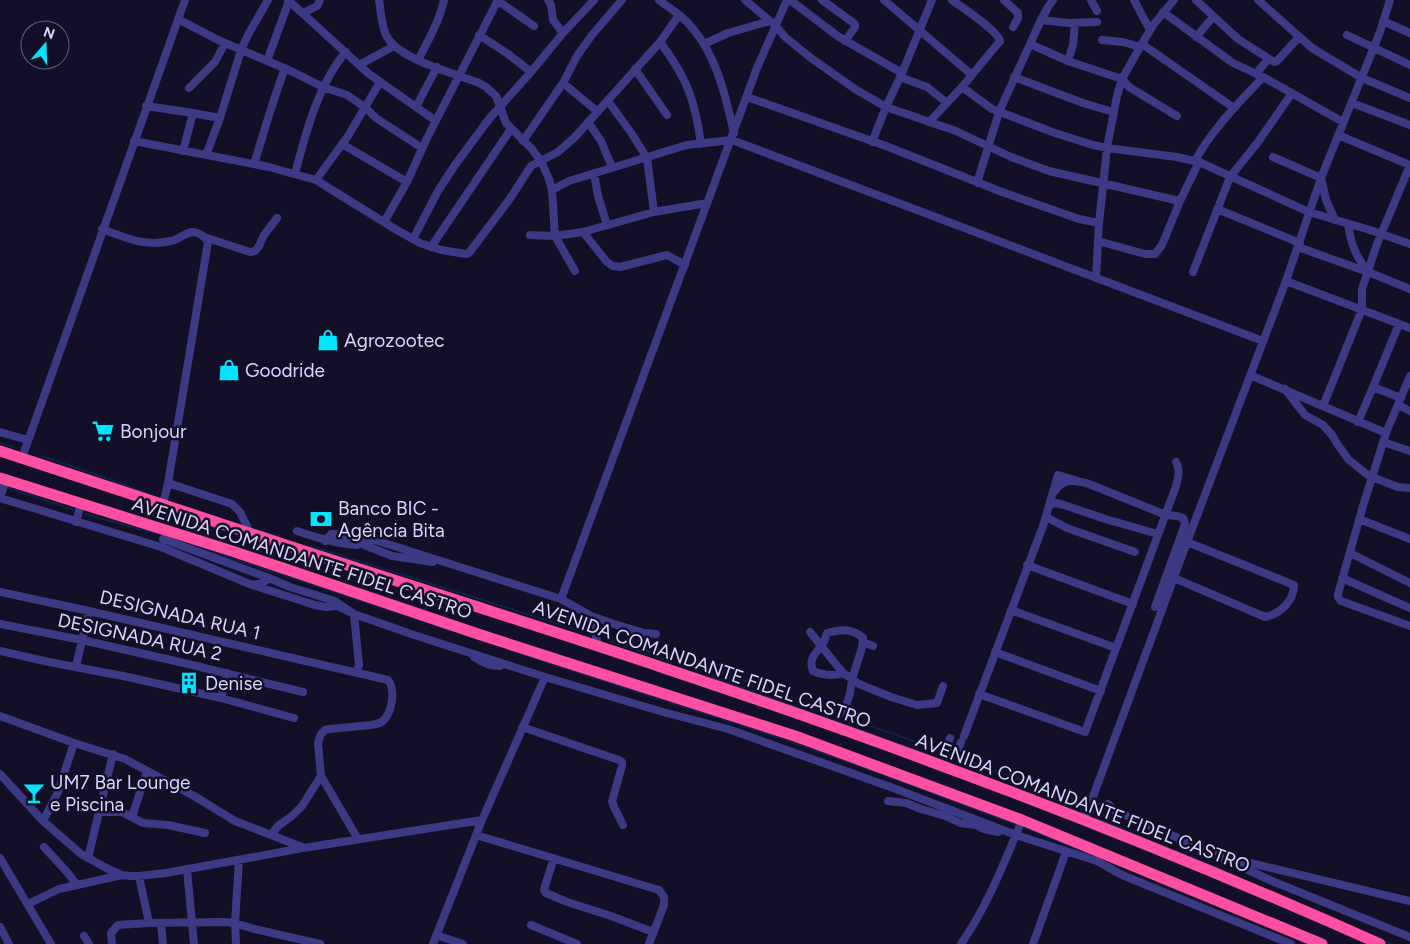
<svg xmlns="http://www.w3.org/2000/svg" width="1410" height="944" viewBox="0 0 1410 944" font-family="Figtree,sans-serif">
<rect width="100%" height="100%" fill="#130f26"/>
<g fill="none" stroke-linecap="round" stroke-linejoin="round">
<path stroke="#0c2248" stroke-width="2" d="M 0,443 L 13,447
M 42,456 L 112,480 L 154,496
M 6,487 L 74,510
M 85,514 L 158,534
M 257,530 L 279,536
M 184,543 L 450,630
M 311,546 L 578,630
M 605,639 L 671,662
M 507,649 L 661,700
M 710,676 L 719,673 L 723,673 L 1075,799 L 1081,804 L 1081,808 L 1080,812
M 710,676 L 948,762
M 670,703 C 787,738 901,781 1016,825
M 1057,804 L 1082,813
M 1096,818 L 1141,837
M 1023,827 L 1088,853
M 1176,851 L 1222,870
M 1231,873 L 1238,877
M 1300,941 L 1307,944
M 1385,941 L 1391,944"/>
<path stroke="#3d3a85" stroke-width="8" d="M 288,0 L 369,74 L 436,121
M 379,0 C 381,12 381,24 386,35 C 397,59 454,73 479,83 L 486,87 L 496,96 L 506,123 L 531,148 L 541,161 L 549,179 L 552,190 L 555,236 L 575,271
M 548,0 L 551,5 L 553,20 L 563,33
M 659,0 C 668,7 678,13 686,21 C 716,51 725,94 734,133
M 745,0 L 776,26 L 785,37 L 811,58 L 855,89 L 886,107 L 956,131 L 1011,157 L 1049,171 L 1180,201
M 790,0 L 839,37 L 902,73
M 822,0 L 855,24 L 855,27 L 845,41
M 884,0 L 972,75
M 1004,0 L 1018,13 L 1018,18 L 1013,27
M 1091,0 L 1097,11
M 1134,0 L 1150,30
M 1196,0 L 1238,39 L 1274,62 L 1277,61 L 1299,37
M 1258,0 L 1312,48 L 1362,78 L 1410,98
M 498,1 L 534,26
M 1163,12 L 1233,63 L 1263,77 L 1343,122
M 303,13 L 317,6 L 320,0
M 178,19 L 218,40 L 291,71 L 323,87 L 347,95 L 366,108 L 376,118 L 422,148
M 1041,20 L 1069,23 L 1097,22
M 1383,21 L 1410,33
M 479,35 L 508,54 L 531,72
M 1347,35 L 1410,65
M 1196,37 L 1213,17
M 1102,40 L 1123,42 L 1140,47
M 660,42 C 687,78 695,100 701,144
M 704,44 L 728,33 L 770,21
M 1030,44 L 1068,61 L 1122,79 L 1129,87 L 1177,116
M 1142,44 L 1234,108
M 418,60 C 428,41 439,22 444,0
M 267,61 L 289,1
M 1068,61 L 1073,45 L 1075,23
M 359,65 L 394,46
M 635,69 L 667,115
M 1256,74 L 1268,59
M 900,77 L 927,87 L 947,103
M 1014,77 L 1083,103 L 1113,112
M 563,83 L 598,112
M 962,87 L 992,109 L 1055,133 L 1093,145 L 1107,148 L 1177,157 L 1199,162 L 1309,212 L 1370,230 L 1410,244
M 189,88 L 215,62 L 225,43
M 747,97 L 886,146 L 1002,192 L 1079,219 L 1099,223
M 608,101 L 632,134 L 647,158 L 654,212
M 1352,103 L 1410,125
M 146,106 L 193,113 L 220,118
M 416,107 L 437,67
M 588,122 L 601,141 L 612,167
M 929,122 L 962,87 L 1000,41 C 998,31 962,7 952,0
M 1338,135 L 1410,165
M 134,141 L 269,167 L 316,180 L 395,229 L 420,243 L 441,250 L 466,254 L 469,253 L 509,200 L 531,166 L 558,152 L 575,137 L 660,42 L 679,15
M 523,141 L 563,83 L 577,56 L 592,35 L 622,0
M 872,142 L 886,107 L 902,73 L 932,0
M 342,144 L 407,182
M 183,151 L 193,113
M 206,155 L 220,118 L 241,50 L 249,33 L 268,0
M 1273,157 L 1321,178 L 1326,200 L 1335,220
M 1195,161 C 1212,129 1239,103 1263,77
M 254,164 C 264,132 273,100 285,68
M 594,173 L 598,196 L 607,225
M 295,174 C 305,135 319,82 346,52
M 316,180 L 348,136 L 380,82
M 977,183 L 999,112 L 1041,20 L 1048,7 L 1053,0
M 552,190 L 569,181 L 582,177 L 677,148 L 687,145 L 732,140 L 1263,341
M 1217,209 L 1300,243
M 384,222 L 407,182 L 427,138 L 498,0
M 1348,224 C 1351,244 1355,255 1368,272
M 102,229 C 126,238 145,247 171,241 C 178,240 185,233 192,232 C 199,232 205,237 208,242 L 168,483 L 163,504
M 583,232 L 607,262 L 613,266 L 620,267 L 667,255 L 685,265
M 530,235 L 555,236 L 583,232 L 654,212 L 707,203
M 204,237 L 250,252 L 255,251 L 259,246 L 264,235 L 277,218
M 413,239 L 438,191 L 455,165 L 489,119 L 531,72 L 563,33 L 594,0
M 1098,241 L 1145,254 L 1155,254 L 1162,245 L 1180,201 L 1199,162
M 431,247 L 511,129
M 1298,247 L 1368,272 L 1410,289
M 1193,272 L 1230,177 L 1258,142 L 1292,93
M 1096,278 L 1099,223 L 1107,148 L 1117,96 L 1122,79 L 1140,47 L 1154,24 L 1174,0
M 1286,281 L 1410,328
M 1399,324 L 1373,387 L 1401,398
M 1250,375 L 1386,433
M 1410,376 L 1386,433 L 1363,506 L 1338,594 L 1338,597 L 1341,601 L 1410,626
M 1285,389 L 1305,415 L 1323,425 L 1332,435 L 1336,442 L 1348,459 L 1365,473 L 1372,477 L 1398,487 L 1410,488
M 1398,405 L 1410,411
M 1323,406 L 1362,309 L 1362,289 L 1377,244 L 1410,165
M 1358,422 L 1373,387
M 0,432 L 28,440
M 1383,442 L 1410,451
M 22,458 L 185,0
M 168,483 L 232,504 L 240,512 L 251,534
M 1055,491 C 1063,478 1076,480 1089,484 L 1166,515 L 1177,516 L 1183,518 L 1185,524 L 1155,607
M 0,498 L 161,547 L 252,585 L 315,605 L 326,607 L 337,606 L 354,614 L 414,635 L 545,677 L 663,712 L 728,729 L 896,789 L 1016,835 L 1097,861 L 1122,875 L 1291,944
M 0,498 L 6,480
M 1050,505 L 1056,503 L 1064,505 L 1105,519 L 1158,534
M 1046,517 L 1067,528 L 1135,552
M 1359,519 L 1410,539
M 76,522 L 81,504
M 297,531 C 317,538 336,544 357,545
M 344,537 L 392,556 L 433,562
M 163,539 L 269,578
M 325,541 L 331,534 C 347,534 362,538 378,541 L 561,599 L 591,616 L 614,624 L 644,633 L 656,634
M 1350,553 L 1410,583
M 1027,565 L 1133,604
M 1174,578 L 1265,617 C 1280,614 1294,601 1294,585 L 1187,542
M 1342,578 L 1410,608
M 253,585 L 263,583 L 269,578 L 290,587 L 335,601 L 354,614 L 359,665 L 357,670 L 353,672
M 0,592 L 89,611 L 388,680 C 396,690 392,712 383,721 C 379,724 376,724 372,725 L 329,729 L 325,730 L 321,734 L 318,743 L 321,776 L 302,806 L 292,816 L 278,826 L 271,835
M 561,599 L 757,68 L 787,0
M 1011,610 L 1116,648
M 591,616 L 598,645
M 0,624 L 82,640 L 184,663 L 303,692
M 810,632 L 843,673 L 859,684 L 891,697 L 917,705 L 937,703 L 943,686
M 644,633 L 642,640 L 646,646 L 650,648
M 863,642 L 873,646
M 0,651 L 49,662 L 128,677 L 221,698 L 294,718
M 995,652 L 1101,691
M 474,657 C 481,662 491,666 500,666
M 76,666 L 89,611
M 843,673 C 833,677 823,675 813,671 C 808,659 816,653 822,645 C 824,642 826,637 827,633 C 841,629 852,628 863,638 L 862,648 L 852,679 L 850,694 L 844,711
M 979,694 L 1085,732 L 1175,489 C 1178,479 1181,471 1176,462
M 221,698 L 227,673
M 0,716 L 74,743 L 125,759 L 194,796 L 235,821 L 302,847
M 522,727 L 619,760 L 622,762 L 622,766 L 612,801 L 614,807 L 623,825
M 964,736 L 1043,526 L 1058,475 L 1078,481
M 946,748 L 950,738
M 958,751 L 961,742
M 0,774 L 43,821 L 81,854 L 108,869 L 122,875 L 131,876 L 139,876 L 166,873 L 303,848 L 482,820
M 321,776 L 358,839
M 888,801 L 906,803 L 921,809 L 945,816 L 960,823 L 976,825 L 984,829 L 998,832
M 1089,809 L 1096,808 L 1108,804 L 1115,811 L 1125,815 L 1196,846 L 1272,881 L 1410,937
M 100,812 L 122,812 L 143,823 L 168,825 L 205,833
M 132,817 L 147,771
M 43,821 L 58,792 L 74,743
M 1084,821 L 1187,542 L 1286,281 L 1321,178 L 1380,32 L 1390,0
M 476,835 L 659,890 L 664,897 L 664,905 L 649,944
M 44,847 L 67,872 L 77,885
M 0,858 L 51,944
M 88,858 L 113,754
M 554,858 L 545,886 L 544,890 L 546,893 L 567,902 L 611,916 L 653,932
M 1232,862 L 1242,861 L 1410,901
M 187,869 L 194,944
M 139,876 L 149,923
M 28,904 L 59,889 L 122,875
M 161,923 L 163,944
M 531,925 L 577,944
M 0,927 L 9,944
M 436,935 L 463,944
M 84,936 L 89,944
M 112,944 L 111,933 L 118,925 L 149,923 L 223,922 L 235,923 L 254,929 L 320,944
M 236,944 L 235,923 L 239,860
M 433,944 L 482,820 L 545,677
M 961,944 C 988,905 1004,863 1022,820
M 1033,944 L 1066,852"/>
<path stroke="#ff4fa3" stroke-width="11" d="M 0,451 C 100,484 200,517 301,550 C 511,618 722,684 929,761 C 1081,817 1232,878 1380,944
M 0,478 L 232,551 L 481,635 L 795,736 L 1022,820 L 1322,944"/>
</g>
<defs>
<g id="shop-bare" transform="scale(1.725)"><path d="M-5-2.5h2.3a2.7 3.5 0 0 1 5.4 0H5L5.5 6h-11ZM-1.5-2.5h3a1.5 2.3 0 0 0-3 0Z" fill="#00e5ff" stroke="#130f26" stroke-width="2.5" paint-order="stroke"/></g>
<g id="supermarket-bare" transform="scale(1.725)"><path d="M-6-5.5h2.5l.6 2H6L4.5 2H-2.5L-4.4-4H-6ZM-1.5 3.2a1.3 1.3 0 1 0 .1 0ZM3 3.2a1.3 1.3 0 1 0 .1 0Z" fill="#00e5ff" stroke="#130f26" stroke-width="2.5" paint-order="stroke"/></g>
<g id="bank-bare" transform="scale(1.725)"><path d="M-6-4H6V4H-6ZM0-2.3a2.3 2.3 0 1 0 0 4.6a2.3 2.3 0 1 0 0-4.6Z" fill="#00e5ff" stroke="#130f26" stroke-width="2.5" paint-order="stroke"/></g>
<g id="building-bare" transform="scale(1.725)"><path d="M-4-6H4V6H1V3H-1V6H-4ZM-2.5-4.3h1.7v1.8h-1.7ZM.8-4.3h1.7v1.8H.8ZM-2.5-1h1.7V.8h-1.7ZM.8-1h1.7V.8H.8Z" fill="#00e5ff" stroke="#130f26" stroke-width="2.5" paint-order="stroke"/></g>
<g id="bar-bare" transform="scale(1.725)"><path d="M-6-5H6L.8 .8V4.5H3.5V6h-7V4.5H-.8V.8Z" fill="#00e5ff" stroke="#130f26" stroke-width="2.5" paint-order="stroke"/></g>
</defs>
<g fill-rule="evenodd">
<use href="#shop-bare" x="328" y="340"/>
<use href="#shop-bare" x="229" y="370"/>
<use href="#supermarket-bare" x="103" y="431"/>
<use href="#bank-bare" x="321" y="519"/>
<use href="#building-bare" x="189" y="683"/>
<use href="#bar-bare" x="34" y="793"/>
</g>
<g text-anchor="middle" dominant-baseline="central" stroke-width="5" stroke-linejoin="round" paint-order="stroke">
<g font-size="19" fill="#d9d4ff" stroke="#130f26" text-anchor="start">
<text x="344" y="340">Agrozootec</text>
<text x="245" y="370">Goodride</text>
<text x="120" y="431">Bonjour</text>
<text x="338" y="508">Banco BIC -<tspan x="338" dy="22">Agência Bita</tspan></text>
<text x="205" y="683">Denise</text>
<text x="50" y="782">UM7 Bar Lounge<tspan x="50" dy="22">e Piscina</tspan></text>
</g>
<g font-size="19" fill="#d9d4ff" stroke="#130f26">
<text transform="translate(302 558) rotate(18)">AVENIDA COMANDANTE FIDEL CASTRO</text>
<text transform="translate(180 615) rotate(13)">DESIGNADA RUA 1</text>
<text transform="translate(140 637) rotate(12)">DESIGNADA RUA 2</text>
<text transform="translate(702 664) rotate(19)">AVENIDA COMANDANTE FIDEL CASTRO</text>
<text transform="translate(1083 803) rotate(21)">AVENIDA COMANDANTE FIDEL CASTRO</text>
</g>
</g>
<g transform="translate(45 45) rotate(19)"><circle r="24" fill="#130f26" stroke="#625e7d"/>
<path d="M0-4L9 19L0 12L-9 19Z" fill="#00e5ff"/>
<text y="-8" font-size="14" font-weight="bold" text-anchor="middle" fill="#d9d4ff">N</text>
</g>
</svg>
